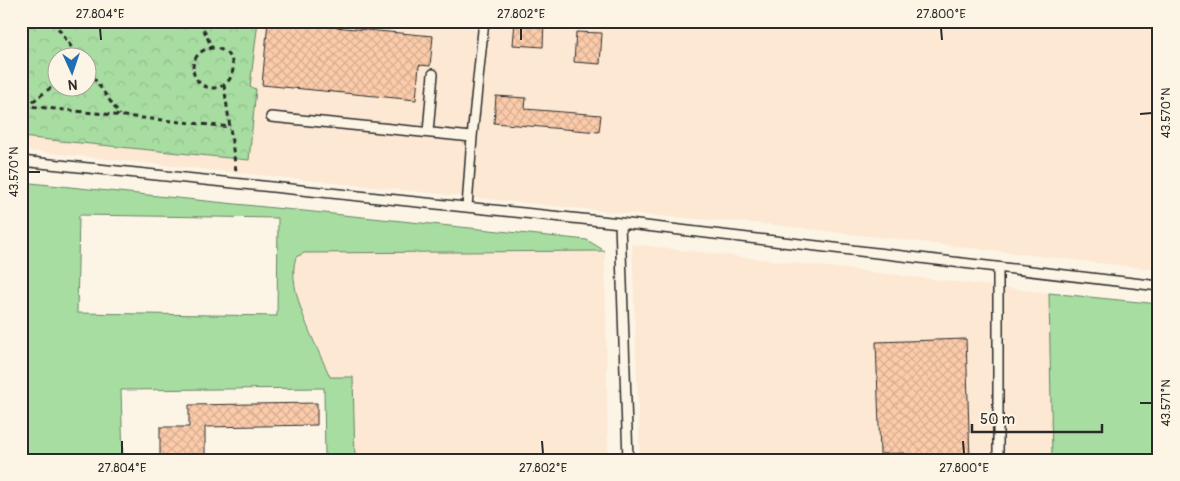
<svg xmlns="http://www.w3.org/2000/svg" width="1180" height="481" viewBox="0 0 1180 481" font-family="Pangolin,sans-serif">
<defs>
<pattern id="forest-crowns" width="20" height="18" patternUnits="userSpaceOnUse" patternTransform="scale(1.25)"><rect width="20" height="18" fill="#a7dda1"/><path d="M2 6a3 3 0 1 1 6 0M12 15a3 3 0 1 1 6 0" fill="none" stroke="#90be8b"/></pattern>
<pattern id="building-cross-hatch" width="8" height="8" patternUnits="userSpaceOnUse" patternTransform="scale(1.25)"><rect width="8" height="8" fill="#fbcbaa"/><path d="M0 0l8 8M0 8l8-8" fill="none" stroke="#d7ae92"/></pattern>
</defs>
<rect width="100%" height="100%" fill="#fcf5e5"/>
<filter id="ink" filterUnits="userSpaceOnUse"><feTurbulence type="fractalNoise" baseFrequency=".02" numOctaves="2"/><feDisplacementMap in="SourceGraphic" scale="10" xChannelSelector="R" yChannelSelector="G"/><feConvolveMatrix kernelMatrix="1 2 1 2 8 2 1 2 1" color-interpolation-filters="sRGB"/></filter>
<g filter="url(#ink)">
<path fill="#fce8d3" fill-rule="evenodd" d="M 21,21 L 1159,21 L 1159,270 L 766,224 L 631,214 L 21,150 ZM 58,58 L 88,58 L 88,88 L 58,88 Z
M 632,244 L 1049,293 L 1052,460 L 640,460 Z
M 605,251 L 608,460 L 355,460 L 353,377 L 330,377 L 299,302 L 293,267 L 296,257 L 304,253 Z"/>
<path fill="#a7dda1" stroke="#698466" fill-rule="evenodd" d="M 21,182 L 587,240 L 605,251 L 304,253 L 296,257 C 285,289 317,346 330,377 L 353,377 L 355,460 L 325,460 L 324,388 L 121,390 L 123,460 L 21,460 L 21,230 L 25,220 L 21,219 ZM 79,215 L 278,218 L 277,316 L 77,313 Z
M 1049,293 L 1159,304 L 1159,460 L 1052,460 Z"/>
<path fill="url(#forest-crowns)" stroke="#698466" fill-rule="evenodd" d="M 21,21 L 258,21 L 250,87 L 256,89 L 249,160 L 21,137 ZM 58,58 L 88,58 L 88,88 L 58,88 Z"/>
<path fill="url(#building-cross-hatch)" stroke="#2b2b2b" d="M 268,21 L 433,36 L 430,66 L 419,65 L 416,100 L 262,85 Z
M 515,21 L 544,21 L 543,47 L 513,45 Z
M 576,32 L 602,33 L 600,64 L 574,62 Z
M 496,96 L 526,98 L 525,109 L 601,115 L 599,132 L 494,123 Z
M 966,339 L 970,460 L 905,460 L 905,453 L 880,454 L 876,342 Z
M 317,403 L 317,425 L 205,427 L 205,460 L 160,460 L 160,427 L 189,427 L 189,405 Z"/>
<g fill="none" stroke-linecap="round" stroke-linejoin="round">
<g stroke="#2b2b2b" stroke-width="12">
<path id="lane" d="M 271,117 L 472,137 L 467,207
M 428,132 L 433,74
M 472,137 L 484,21
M 21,161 L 620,223 L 1159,286
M 620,223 L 628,460
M 998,268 L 998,460"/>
</g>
<path stroke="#2b2b2b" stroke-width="3" stroke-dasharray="5 4" stroke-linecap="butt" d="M 53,21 L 79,58
M 200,21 L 212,48
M193 68a20 20 0 1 1 40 0a20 20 0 1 1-40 0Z
M 88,70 L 120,115
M 58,82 L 27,106 L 230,127
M 224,85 L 236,171
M 21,103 L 27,106"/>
<use href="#lane" stroke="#fcf5e5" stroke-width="9"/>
</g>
</g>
<path fill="none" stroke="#2b2b2b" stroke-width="2" d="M 100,28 L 101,40M 521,28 L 521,40M 941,28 L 942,40M 1140,114 L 1152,113M 28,172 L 40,172M 1140,403 L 1152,403M 122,441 L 122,454M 542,441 L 543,454M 963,441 L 964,454"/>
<rect width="1180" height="481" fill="none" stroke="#fcf5e5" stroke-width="55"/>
<g transform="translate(72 72) rotate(177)"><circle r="24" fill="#fcf5e5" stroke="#a8a49b"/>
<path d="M0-4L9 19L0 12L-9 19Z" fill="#1f6fb2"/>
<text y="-8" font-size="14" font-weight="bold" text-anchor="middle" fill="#2b2b2b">N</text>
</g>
<path d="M972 424v8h130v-8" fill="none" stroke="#2b2b2b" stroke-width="2.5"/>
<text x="980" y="424" font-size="15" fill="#2b2b2b" stroke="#fcf5e5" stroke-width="4" paint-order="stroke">50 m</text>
<rect x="28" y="28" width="1124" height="426" fill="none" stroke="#2b2b2b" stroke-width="2"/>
<g font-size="12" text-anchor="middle" fill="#2b2b2b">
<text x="100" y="18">27.804°E</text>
<text x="521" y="18">27.802°E</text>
<text x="941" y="18">27.800°E</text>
<text transform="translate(1166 113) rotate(-90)" y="4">43.570°N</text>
<text transform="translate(14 172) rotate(-90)" y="4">43.570°N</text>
<text transform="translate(1166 403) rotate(-90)" y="4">43.571°N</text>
<text x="122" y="472">27.804°E</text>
<text x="543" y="472">27.802°E</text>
<text x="964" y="472">27.800°E</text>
</g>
</svg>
